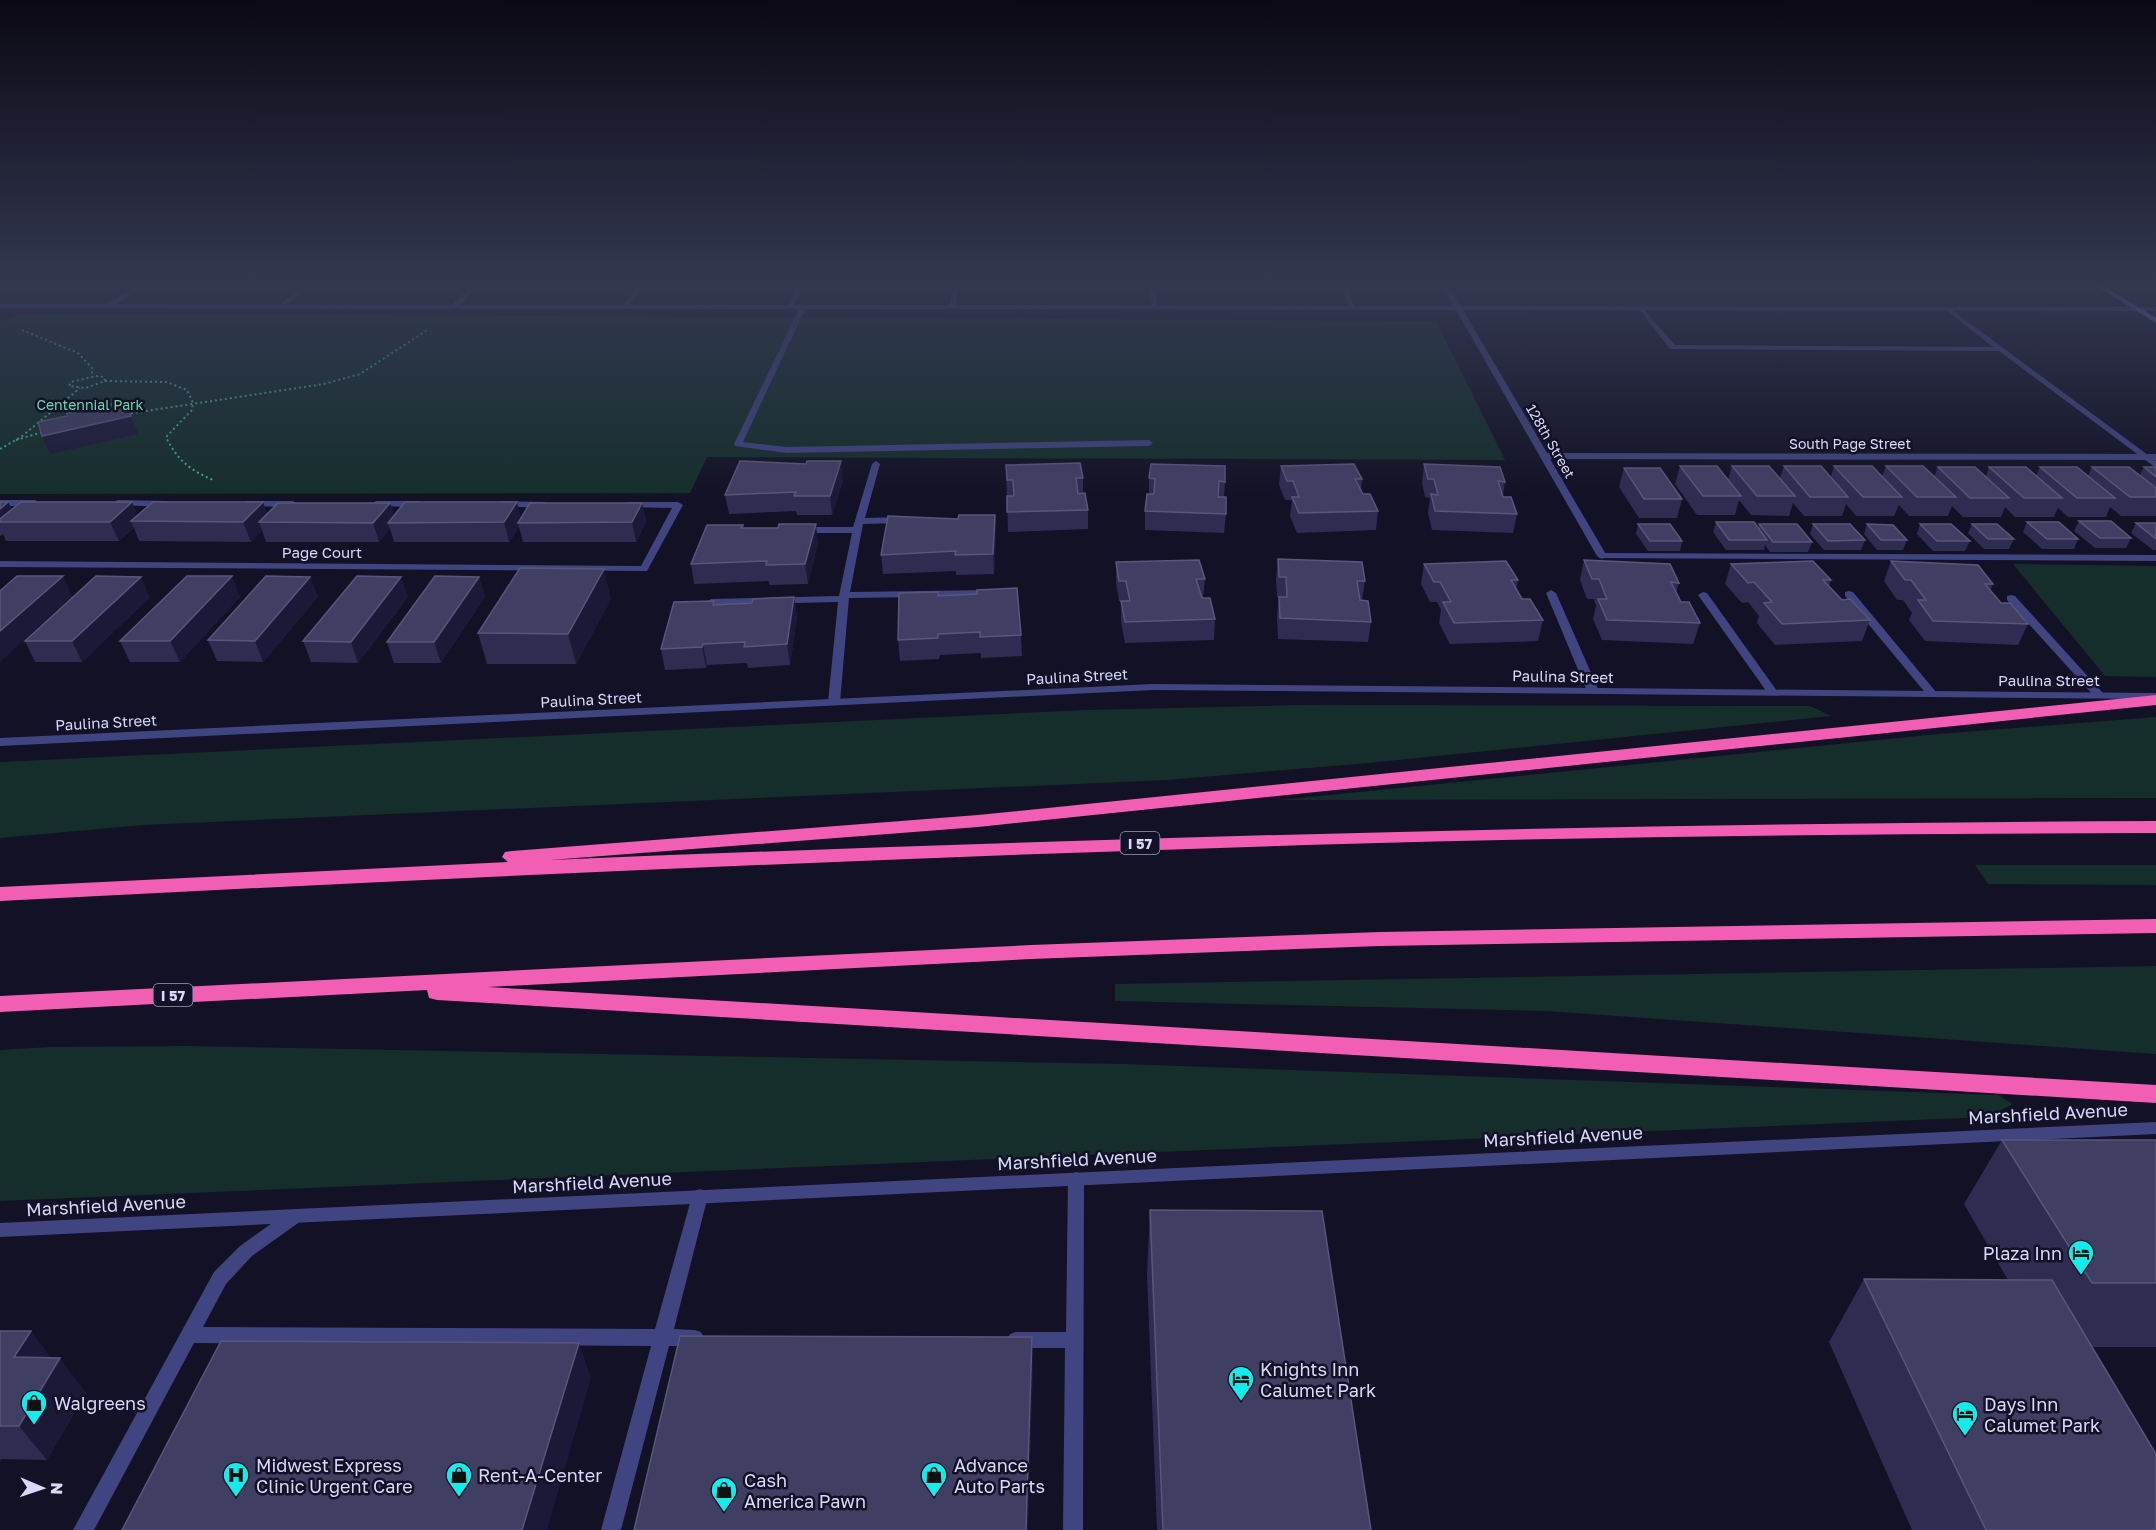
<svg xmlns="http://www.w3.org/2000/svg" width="2156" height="1530" viewBox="0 0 2156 1530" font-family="'Golos Text',sans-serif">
<rect width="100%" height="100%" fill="#121125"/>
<path fill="#152e2b" d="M 23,313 L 1436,321 L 1505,460 L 707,457 L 690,493 L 0,494 L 0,321 Z
M 2013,564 L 2156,566 L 2156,677 L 2105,676 Z
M 1305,705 L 1810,706 L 1831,716 L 1368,763 L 1167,780 L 143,825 L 0,838 L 0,762 L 1086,710 Z
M 2156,717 L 2156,798 L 1280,800 L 1938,734 Z
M 1975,865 L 2156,865 L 2156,885 L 1988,884 Z
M 2156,966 L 2156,1054 L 1546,1011 L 1115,1001 L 1115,984 Z
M 188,1046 L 1123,1064 L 1998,1095 L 2013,1104 L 1987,1117 L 0,1201 L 0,1050 L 50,1047 Z"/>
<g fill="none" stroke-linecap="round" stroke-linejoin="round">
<path stroke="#3aae9b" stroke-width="2" stroke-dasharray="2 3" stroke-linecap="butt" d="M 22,330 L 78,353 L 93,369 L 91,376
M 96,376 L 104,377 L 105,381 L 86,388 L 69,386 L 71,382 Z
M 105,381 L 167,382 L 187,390 L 193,403 L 192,410 L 166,437 C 177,460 190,470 213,480
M 126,414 L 324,384 L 360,374 L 429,329
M 16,440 L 46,431
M 0,449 L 21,437 L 80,388"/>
<path fill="#404480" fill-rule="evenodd" d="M 305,285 L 312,285 L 283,307 L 279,307 L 279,305 Z
M 639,285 L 645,285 L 627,308 L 623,308 L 622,307 Z
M 954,285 L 960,285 L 955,307 L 952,309 L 949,307 Z
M 1150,285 L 1156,285 L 1157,309 L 1152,308 Z
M 1340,285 L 1346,285 L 1355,309 L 1350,308 Z
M 2138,285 L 2156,287 L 2156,291 L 2146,290 Z
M 803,305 L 806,307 L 743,442 L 787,447 L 1149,440 L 1153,443 L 1149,446 L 787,453 L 735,446 L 734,444 L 800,307 Z
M 1641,306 L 1675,345 L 1993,347 L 1943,308 L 1948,307 L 2156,461 L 2156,468 L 1999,351 L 1673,349 L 1670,349 L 1639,309 L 1639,307 Z
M 876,461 L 880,464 L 865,518 L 902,517 L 907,520 L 902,523 L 863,524 L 850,592 L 993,590 L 998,593 L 993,596 L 849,598 L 840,702 L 834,705 L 828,702 L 838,602 L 711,605 L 706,602 L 711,599 L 839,596 L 852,533 L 801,533 L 796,530 L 801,527 L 853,527 L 872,464 Z
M 1602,553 L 2156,555 L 2156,561 L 1599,558 L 1599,554 Z
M 1551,590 L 1556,593 L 1599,691 L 1597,693 L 1593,694 L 1587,691 L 1546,593 Z
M 1849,591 L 1853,592 L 1936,692 L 1938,694 L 1936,696 L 1928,696 L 1845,596 L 1845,592 Z
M 1703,592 L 1707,593 L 1777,691 L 1779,693 L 1777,695 L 1769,695 L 1698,595 Z
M 2011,595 L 2015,596 L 2103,693 L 2105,695 L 2103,697 L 2095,697 L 2007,600 L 2007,596 Z
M 1076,1172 L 1082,1174 L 1084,1179 L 1083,1530 L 1063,1530 L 1065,1348 L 1016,1348 L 1010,1346 L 1007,1340 L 1010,1334 L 1016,1332 L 1066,1332 L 1068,1179 L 1070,1174 Z
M 700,1189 L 706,1191 L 708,1196 L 674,1329 L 695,1330 L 701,1332 L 704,1338 L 701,1344 L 695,1346 L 669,1346 L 621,1530 L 601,1530 L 651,1346 L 194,1343 L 94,1530 L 73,1530 L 214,1272 L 240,1246 L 289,1211 L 295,1209 L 301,1211 L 303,1216 L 301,1221 L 252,1256 L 226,1284 L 203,1327 L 655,1329 L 692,1196 L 694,1191 Z"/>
<path fill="#404480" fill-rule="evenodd" d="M 138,285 L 145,285 L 116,304 L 452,305 L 473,285 L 479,285 L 460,305 L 788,305 L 798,285 L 804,285 L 794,305 L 1454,306 L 1442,285 L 1448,285 L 1461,306 L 2156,307 L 2156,311 L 1463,310 L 1547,453 L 2156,454 L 2156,460 L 1550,459 L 1607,556 L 1602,559 L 1597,556 L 1456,310 L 0,308 L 0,304 L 106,304 Z
M 0,500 L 35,500 L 40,503 L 35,506 L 0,506 Z
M 118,500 L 167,501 L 172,504 L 167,507 L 115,505 L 115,501 Z
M 247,501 L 293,501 L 298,504 L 293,507 L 244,506 L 242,504 Z
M 376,501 L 419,501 L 424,504 L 419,507 L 373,506 L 371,504 Z
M 502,501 L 545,502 L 550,505 L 545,508 L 499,506 L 497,504 Z
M 628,502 L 678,502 L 683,505 L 647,571 L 0,567 L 0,561 L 641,566 L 672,508 L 625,507 L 625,503 Z
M 1153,684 L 2156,693 L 2156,699 L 1153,690 L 0,746 L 0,738 Z
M 2156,1122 L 2156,1134 L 0,1237 L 0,1223 Z"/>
<path fill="#7781f4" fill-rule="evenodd" d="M 2095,285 L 2102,285 L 2156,318 L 2156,323 Z"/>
<path fill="#f15eb4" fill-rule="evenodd" d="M 2156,695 L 2156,705 L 978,827 L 550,860 C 1085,838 1620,823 2156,821 L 2156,833 C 1885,834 1614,836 1343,844 C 895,857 448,878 0,901 L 0,887 L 508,862 L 502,857 L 505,852 L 512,851 L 978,815 Z
M 2156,919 L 2156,933 L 1380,946 L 1031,959 L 488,987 L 2156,1085 L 2156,1103 L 437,1000 L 429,998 L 427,990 L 0,1012 L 0,996 L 1031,945 L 1380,932 Z"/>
</g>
<path fill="#2f2c51" d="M 1938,285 L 2072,285 L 2068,295 L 1952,295 Z
M 2146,285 L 2156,285 L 2156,287 L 2150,287 Z
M 1424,464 L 1505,482 L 1503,495 L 1503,497 L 1517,514 L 1513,533 L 1432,530 L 1428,513 L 1430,498 L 1425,497 L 1422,483 Z
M 1006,465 L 1083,478 L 1083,493 L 1088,510 L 1088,529 L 1008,532 Z
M 1281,466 L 1362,479 L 1361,490 L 1363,494 L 1378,511 L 1376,530 L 1297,533 L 1290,516 L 1292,501 L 1291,500 L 1285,500 L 1279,485 Z
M 1680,466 L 1728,480 L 1732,466 L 1780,478 L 1784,466 L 1831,477 L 1834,466 L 1882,477 L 1886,466 L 1934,477 L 1938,467 L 1986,476 L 1989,467 L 2036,476 L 2040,467 L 2088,476 L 2092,467 L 2140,475 L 2144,467 L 2156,467 L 2156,516 L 2121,516 L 2110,507 L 2106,517 L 2068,517 L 2058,508 L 2054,517 L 2015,517 L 2005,507 L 2001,517 L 1963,517 L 1952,506 L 1948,516 L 1909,516 L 1899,505 L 1894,516 L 1856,516 L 1846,504 L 1842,516 L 1804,516 L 1793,503 L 1789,516 L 1751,515 L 1739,500 L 1735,515 L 1697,515 L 1675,484 Z
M 1624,468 L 1682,499 L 1677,518 L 1639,518 L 1619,487 Z
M 1149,478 L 1225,482 L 1224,497 L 1226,514 L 1224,533 L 1145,530 L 1145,511 L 1149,494 Z
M 843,480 L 832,515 L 797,515 L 796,511 L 729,514 L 725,495 Z
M 0,502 L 8,502 L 12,510 L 137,515 L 263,502 L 267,514 L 390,503 L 394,516 L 521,517 L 642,503 L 646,522 L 636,542 L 523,542 L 519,527 L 509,542 L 394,542 L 390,529 L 379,542 L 266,542 L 262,530 L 251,542 L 139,541 L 134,528 L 119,541 L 6,541 L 3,534 L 0,536 Z
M 995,515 L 996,534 L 994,574 L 956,575 L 956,571 L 883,574 L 881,555 L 958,519 Z
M 2079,521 L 2131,538 L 2126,548 L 2095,548 L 2074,531 Z
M 1716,522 L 1758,528 L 1759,524 L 1812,542 L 1808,552 L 1770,552 L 1765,545 L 1764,550 L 1726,550 L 1713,532 Z
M 2027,522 L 2078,539 L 2074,549 L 2042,549 L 2023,532 Z
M 2136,523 L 2156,523 L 2156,550 L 2153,550 L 2131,533 Z
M 1638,524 L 1682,541 L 1680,551 L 1648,551 L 1636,534 Z
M 1813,524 L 1865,540 L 1861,550 L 1824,550 L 1810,534 Z
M 1867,524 L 1907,540 L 1903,550 L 1877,550 L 1864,534 Z
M 1920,524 L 1970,541 L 1965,551 L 1933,551 L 1917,534 Z
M 1972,524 L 2014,539 L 2009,549 L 1984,549 L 1968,533 Z
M 743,525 L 744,528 L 818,543 L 808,584 L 769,585 L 769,581 L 694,584 L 691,564 Z
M 1278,559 L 1365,581 L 1362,600 L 1371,622 L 1368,642 L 1278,639 L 1277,617 L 1279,597 L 1277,597 L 1276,579 Z
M 1584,560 L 1679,583 L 1676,593 L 1681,602 L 1700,623 L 1693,644 L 1602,640 L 1593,619 L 1596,606 L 1594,599 L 1587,599 L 1580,580 Z
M 1891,561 L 1993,584 L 1990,590 L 2001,603 L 2028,624 L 2018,645 L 1925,641 L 1909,620 L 1912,613 L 1903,600 L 1897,600 L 1884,581 Z
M 1116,562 L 1205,579 L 1203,598 L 1215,619 L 1214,640 L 1125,643 L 1121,622 L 1121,601 L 1119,601 L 1116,583 Z
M 1424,564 L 1518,580 L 1516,589 L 1522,599 L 1543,620 L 1538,641 L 1450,644 L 1439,623 L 1441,610 L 1437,602 L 1430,602 L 1421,584 Z
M 1731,564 L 1831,580 L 1829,586 L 1842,600 L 1870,620 L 1862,641 L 1775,645 L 1757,623 L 1759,616 L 1748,602 L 1742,603 L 1725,584 Z
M 479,577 L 485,597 L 441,663 L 394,663 L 387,642 Z
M 938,596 L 1021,635 L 1022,656 L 981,658 L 981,653 L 940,655 L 939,659 L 900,661 L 898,640 Z
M 150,597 L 82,662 L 35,662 L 25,641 Z
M 240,597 L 180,662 L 130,662 L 120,641 Z
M 318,597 L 263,662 L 217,661 L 208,640 Z
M 408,597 L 358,663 L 311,662 L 303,641 Z
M 794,597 L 797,617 L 790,665 L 748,668 L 747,663 L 707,665 L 706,668 L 665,670 L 661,649 L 714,601 L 715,605 L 752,603 Z
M 611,599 L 576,664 L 487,664 L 478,633 Z
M 2002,1140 L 2156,1140 L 2156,1347 L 2092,1347 L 2156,1530 L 1912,1530 L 1829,1342 L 1864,1279 L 2008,1280 L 1964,1204 Z
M 1150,1210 L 1371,1530 L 1157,1530 L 1147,1274 Z
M 0,1331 L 52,1358 L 86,1393 L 47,1460 L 1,1459 L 0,1461 Z"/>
<path fill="#1c1938" d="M 125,401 L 138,434 L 50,454 L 42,436 Z
M 841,461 L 843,480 L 832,515 L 830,496 Z
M 8,502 L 18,522 L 0,522 L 0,509 Z
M 132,502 L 140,521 L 131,521 L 134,528 L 119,541 L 110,522 Z
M 263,502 L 270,521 L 259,522 L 262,530 L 251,542 L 243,522 Z
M 517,502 L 522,521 L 518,523 L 519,527 L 509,542 L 504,522 Z
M 390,503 L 396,522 L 388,523 L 390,529 L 379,542 L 373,523 Z
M 642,503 L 646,522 L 636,542 L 632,522 Z
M 995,515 L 996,534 L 994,574 L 993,554 Z
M 816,524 L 818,543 L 808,584 L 805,564 Z
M 604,569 L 611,599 L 576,664 L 568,634 Z
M 63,576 L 72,596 L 0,662 L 0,631 Z
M 232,576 L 240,597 L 180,662 L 170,641 Z
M 141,577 L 150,597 L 82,662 L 72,641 Z
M 310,577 L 318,597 L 263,662 L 255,641 Z
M 401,577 L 408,597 L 358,663 L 351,642 Z
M 479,577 L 485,597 L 441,663 L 434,642 Z
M 794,597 L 797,617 L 790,665 L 787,644 Z
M 703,644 L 707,665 L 706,668 L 702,647 Z
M 31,1331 L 56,1364 L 60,1358 L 86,1393 L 47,1460 L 19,1426 L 14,1357 Z
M 1032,1337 L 1033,1372 L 1028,1530 L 1026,1530 Z
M 579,1343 L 591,1378 L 547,1530 L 522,1530 Z"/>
<path fill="#413e63" stroke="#59567b" stroke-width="1.5" d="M 125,401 L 131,416 L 42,436 L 38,422 L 67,416 L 67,413 Z
M 740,461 L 806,464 L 807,461 L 841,461 L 830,496 L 794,496 L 796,492 L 725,495 Z
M 1080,463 L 1083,478 L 1076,478 L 1078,494 L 1085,493 L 1088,510 L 1007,512 L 1007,496 L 1014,496 L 1013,480 L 1007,480 L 1006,465 Z
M 1151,464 L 1225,466 L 1225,482 L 1219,481 L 1218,497 L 1226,497 L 1226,514 L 1145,511 L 1147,494 L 1154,494 L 1155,479 L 1149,478 Z
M 1354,464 L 1362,479 L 1355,479 L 1363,494 L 1370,494 L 1378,511 L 1299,513 L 1292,497 L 1299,497 L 1293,481 L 1287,481 L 1281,466 Z
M 1424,464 L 1500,467 L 1505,482 L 1498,481 L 1503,497 L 1511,497 L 1517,514 L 1435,511 L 1431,494 L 1438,495 L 1434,479 L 1428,479 Z
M 1680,466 L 1717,466 L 1741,496 L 1703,496 Z
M 1732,466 L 1769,466 L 1795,496 L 1757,496 Z
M 1784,466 L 1821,466 L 1848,497 L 1810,497 Z
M 1834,466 L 1872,466 L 1902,497 L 1863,497 Z
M 1886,466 L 1923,466 L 1956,497 L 1917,497 Z
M 1938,467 L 1975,467 L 2009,498 L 1970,498 Z
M 1989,467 L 2026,467 L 2062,498 L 2024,498 Z
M 2040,467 L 2077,467 L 2115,498 L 2077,498 Z
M 2092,467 L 2129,467 L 2156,488 L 2156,497 L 2130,497 Z
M 2144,467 L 2156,467 L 2156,477 Z
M 1624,468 L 1660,468 L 1682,499 L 1644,499 Z
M 0,502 L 8,502 L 0,509 Z
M 21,502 L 132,502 L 110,522 L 0,522 L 0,519 Z
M 153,502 L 263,502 L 243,522 L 131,521 Z
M 405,502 L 517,502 L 504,522 L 388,523 Z
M 278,503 L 390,503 L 373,523 L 259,522 Z
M 530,503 L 642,503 L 632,522 L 518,523 Z
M 959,515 L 995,515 L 993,554 L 955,555 L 956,551 L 881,555 L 888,516 L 958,519 Z
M 2079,521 L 2111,521 L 2131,538 L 2100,538 Z
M 1716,522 L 1754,522 L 1767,540 L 1729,540 Z
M 2027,522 L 2059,522 L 2078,539 L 2047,539 Z
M 2136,523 L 2156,523 L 2156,539 Z
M 779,524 L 816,524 L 805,564 L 766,565 L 767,561 L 691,564 L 707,525 L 743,525 L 741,528 L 778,528 Z
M 1638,524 L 1670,524 L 1682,541 L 1650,541 Z
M 1759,524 L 1797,524 L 1812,542 L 1773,542 Z
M 1813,524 L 1850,524 L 1865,540 L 1828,541 Z
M 1867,524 L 1893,525 L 1907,540 L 1881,540 Z
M 1920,524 L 1951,524 L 1970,541 L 1937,541 Z
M 1972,524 L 1997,524 L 2014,539 L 1988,539 Z
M 1278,559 L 1362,562 L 1365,581 L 1357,581 L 1360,600 L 1368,601 L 1371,622 L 1280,618 L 1279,597 L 1287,597 L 1286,577 L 1279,577 Z
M 1199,560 L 1205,579 L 1196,579 L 1202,598 L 1210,598 L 1215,619 L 1125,622 L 1121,601 L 1130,601 L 1126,581 L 1119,581 L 1116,562 Z
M 1584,560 L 1670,564 L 1679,583 L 1671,582 L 1681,602 L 1689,602 L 1700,623 L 1607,620 L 1598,599 L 1607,599 L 1599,579 L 1592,579 Z
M 1506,561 L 1518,580 L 1511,580 L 1522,599 L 1530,599 L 1543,620 L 1454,623 L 1443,602 L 1451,602 L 1440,582 L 1434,582 L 1424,564 Z
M 1813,561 L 1831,580 L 1823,580 L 1842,600 L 1850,599 L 1870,620 L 1782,624 L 1764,603 L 1772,602 L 1754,582 L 1748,583 L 1731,564 Z
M 1891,561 L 1978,565 L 1993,584 L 1985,584 L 2001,603 L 2010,603 L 2028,624 L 1933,621 L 1918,600 L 1926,600 L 1911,580 L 1905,580 Z
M 520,568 L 604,569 L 568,634 L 478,633 Z
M 17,576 L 63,576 L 0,631 L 0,591 Z
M 96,576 L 141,577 L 72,641 L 25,641 Z
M 187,576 L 232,576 L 170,641 L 120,641 Z
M 266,576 L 310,577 L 255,641 L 208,640 Z
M 357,576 L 401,577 L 351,642 L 303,641 Z
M 435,576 L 479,577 L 434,642 L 387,642 Z
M 1017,588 L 1021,635 L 980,637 L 980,632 L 938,634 L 938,638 L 898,640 L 899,593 L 938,592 L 938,596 L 977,594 L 977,590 Z
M 794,597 L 787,644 L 744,647 L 745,642 L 703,644 L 702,647 L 661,649 L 674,602 L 714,601 L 713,605 L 752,603 L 753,599 Z
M 2002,1140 L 2156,1140 L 2156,1283 L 2092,1283 Z
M 1150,1210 L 1322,1211 L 1371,1530 L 1163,1530 Z
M 1864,1279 L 2052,1280 L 2156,1454 L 2156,1530 L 1986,1530 Z
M 0,1331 L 31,1331 L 14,1357 L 60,1358 L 19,1426 L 0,1426 Z
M 680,1336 L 1032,1337 L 1026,1530 L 634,1530 Z
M 221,1341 L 579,1343 L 522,1530 L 122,1530 Z"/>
<linearGradient id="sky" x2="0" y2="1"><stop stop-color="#0a0914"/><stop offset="0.57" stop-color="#333851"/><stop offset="1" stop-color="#333851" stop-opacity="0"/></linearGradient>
<rect width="2156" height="499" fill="url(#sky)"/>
<defs>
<g id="hotel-pin" transform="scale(1.35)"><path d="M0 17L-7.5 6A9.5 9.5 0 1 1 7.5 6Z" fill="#15ebeb" stroke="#121125"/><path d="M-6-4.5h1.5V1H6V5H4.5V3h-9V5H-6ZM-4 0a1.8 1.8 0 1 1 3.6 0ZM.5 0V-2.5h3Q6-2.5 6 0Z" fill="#111"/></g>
<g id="shop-pin" transform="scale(1.35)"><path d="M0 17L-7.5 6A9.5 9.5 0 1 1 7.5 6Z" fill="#15ebeb" stroke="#121125"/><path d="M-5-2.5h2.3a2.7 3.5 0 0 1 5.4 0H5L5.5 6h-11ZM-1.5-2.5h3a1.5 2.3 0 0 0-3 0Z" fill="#111"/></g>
<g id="hospital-pin" transform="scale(1.35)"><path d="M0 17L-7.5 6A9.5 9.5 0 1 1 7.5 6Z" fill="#15ebeb" stroke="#121125"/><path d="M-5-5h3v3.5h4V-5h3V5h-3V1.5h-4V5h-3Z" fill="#111"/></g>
</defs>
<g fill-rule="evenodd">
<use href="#hotel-pin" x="2081" y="1253"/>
<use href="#hotel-pin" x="1241" y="1379"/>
<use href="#shop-pin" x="34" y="1403"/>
<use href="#hotel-pin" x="1965" y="1414"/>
<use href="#hospital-pin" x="236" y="1475"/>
<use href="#shop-pin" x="459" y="1475"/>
<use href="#shop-pin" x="934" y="1475"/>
<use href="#shop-pin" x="724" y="1490"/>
</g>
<g text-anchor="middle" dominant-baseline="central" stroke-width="5" stroke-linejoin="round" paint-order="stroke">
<g font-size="14" fill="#6ad6b0" stroke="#121125">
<text x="90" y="404">Centennial Park</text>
</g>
<g font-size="14" fill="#d9d8fc" stroke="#121125">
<text transform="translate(1551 441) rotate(60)">128th Street</text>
<text x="1850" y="443">South Page Street</text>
</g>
<g fill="#121125" stroke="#9d9cbc" stroke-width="1.5">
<rect x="1120.5" y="832" width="39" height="22" rx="4.5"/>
<rect x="153.5" y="984" width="39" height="22" rx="4.5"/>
</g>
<g font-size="14" font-weight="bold" fill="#d9d8fc">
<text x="1140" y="843">I 57</text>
<text x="173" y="995">I 57</text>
</g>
<g font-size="15" fill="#d9d8fc" stroke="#121125">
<text x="322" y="552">Page Court</text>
<text transform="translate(1077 676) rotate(-3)">Paulina Street</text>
<text transform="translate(1563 676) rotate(1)">Paulina Street</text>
<text x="2049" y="680">Paulina Street</text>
<text transform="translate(591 699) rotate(-3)">Paulina Street</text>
<text transform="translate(106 722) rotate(-3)">Paulina Street</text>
</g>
<g font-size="18" fill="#d9d8fc" stroke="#121125">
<text transform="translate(2048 1113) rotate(-3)">Marshfield Avenue</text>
<text transform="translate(1563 1136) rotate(-3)">Marshfield Avenue</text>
<text transform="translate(1077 1159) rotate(-3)">Marshfield Avenue</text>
<text transform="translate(592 1182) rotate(-3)">Marshfield Avenue</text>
<text transform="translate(106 1205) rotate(-3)">Marshfield Avenue</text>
</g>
<g font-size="18" fill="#d9d8fc" stroke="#121125" text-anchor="start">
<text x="2062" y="1253" text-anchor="end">Plaza Inn</text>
<text x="1260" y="1369">Knights Inn<tspan x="1260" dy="21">Calumet Park</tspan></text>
<text x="54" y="1403">Walgreens</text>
<text x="1984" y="1404">Days Inn<tspan x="1984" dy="21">Calumet Park</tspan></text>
<text x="256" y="1465">Midwest Express<tspan x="256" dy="21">Clinic Urgent Care</tspan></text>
<text x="954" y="1465">Advance<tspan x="954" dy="21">Auto Parts</tspan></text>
<text x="478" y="1475">Rent-A-Center</text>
<text x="744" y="1480">Cash<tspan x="744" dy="21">America Pawn</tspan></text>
</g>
</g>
<g transform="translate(42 1488) rotate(92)" stroke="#121125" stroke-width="4.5" paint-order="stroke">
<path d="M0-4.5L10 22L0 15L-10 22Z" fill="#d9d8fc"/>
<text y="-9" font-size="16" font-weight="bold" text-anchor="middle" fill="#d9d8fc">N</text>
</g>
</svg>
